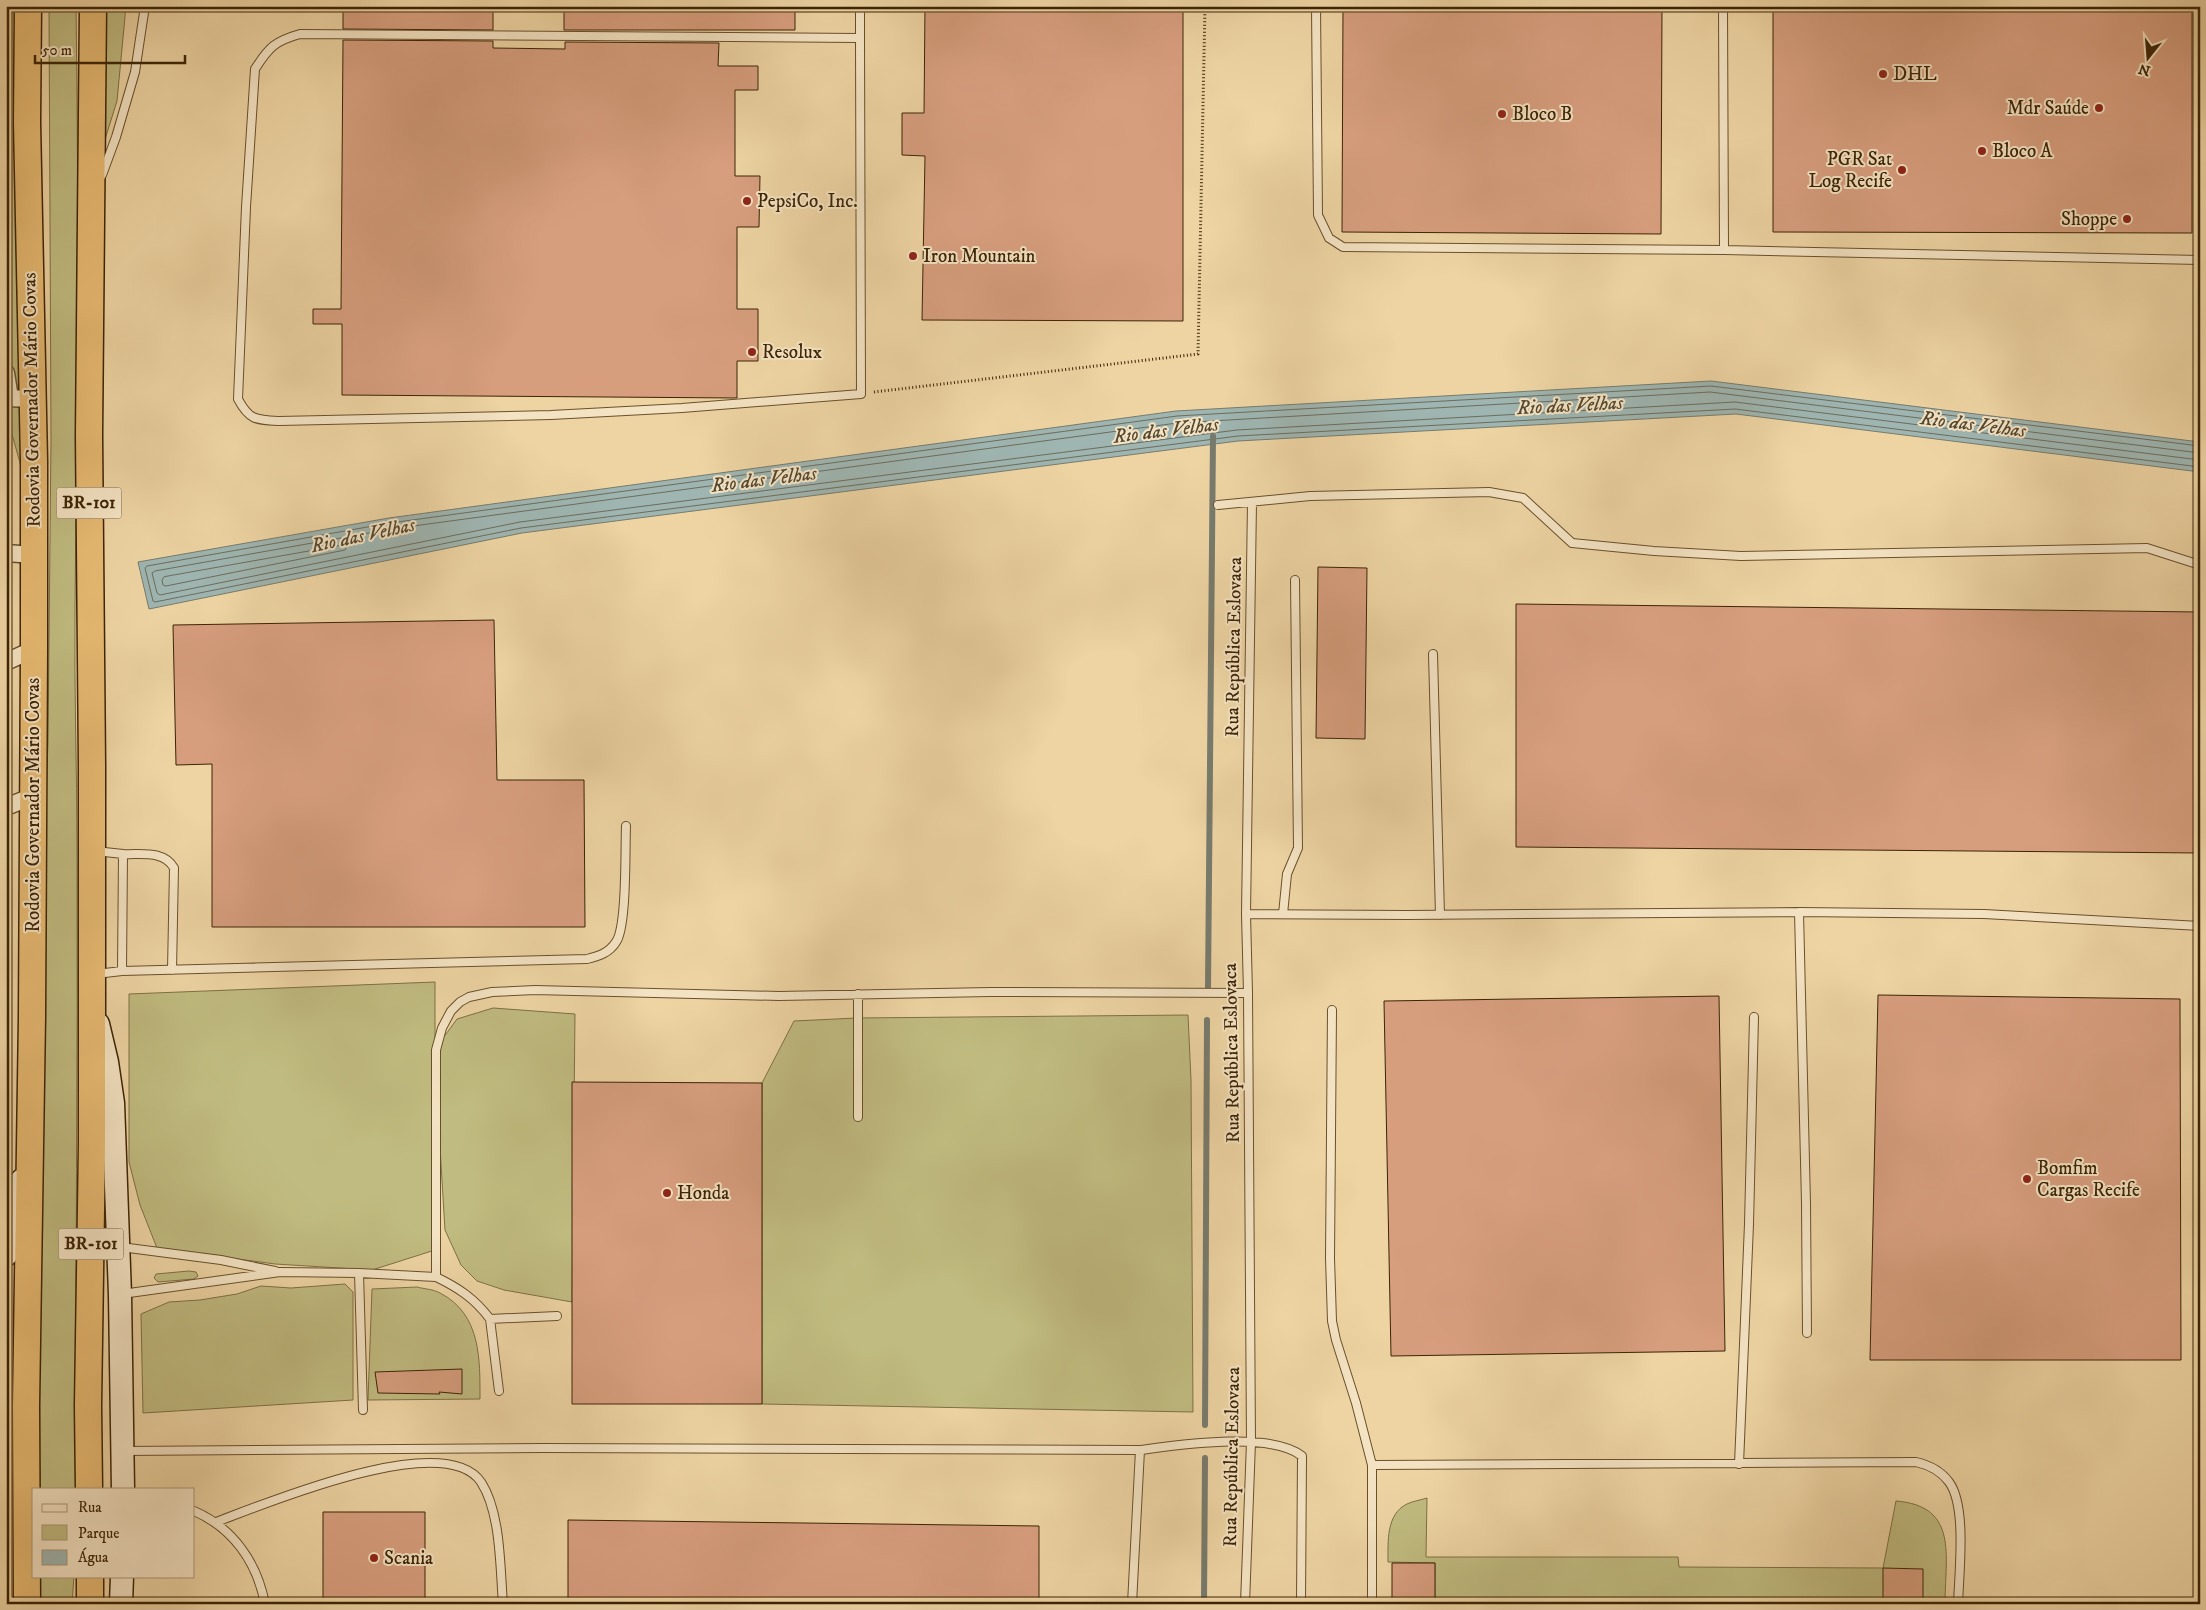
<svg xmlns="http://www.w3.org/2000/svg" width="2206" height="1610" viewBox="0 0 2206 1610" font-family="'IM FELL DW Pica',serif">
<rect width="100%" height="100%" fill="#eed4a3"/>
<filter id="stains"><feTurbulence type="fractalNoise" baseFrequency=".004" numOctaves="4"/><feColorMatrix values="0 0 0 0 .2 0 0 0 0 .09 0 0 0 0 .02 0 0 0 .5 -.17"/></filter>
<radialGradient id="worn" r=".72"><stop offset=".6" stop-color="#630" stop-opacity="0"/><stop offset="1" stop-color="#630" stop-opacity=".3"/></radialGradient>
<path fill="#c0bb80" stroke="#7e7043" d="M 6,6 L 21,6 L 26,484 L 6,413 Z
M 49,6 L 76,6 C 79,207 77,408 75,610 C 74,689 77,769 77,848 C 78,1062 75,1275 76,1489 L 38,1489 L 38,1025 L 48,742 L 51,439 Z
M 97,6 L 126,6 L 117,101 L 96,168 Z
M 435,982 L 435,1049 L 457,1019 L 493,1008 L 575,1014 L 572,1302 L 504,1290 L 477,1281 L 461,1265 L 445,1230 L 435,1064 L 435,1250 L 372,1270 L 275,1264 L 157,1248 L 140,1205 L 129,1162 L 129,994 Z
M 1188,1015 L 1191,1080 L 1193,1412 L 762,1404 L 762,1083 L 794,1021 L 856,1018 Z
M 189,1271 L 196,1272 L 198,1276 L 194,1279 L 158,1282 L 154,1278 L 156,1274 Z
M 345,1284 L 353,1292 L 353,1400 L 143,1413 L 141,1314 L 169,1302 L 200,1300 L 237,1294 L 261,1286 L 291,1288 Z
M 417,1287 C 424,1289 433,1289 440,1293 C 481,1314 480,1359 480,1399 L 368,1400 L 372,1289 Z
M 1427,1498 L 1426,1557 L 1678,1557 L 1679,1567 L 1883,1568 L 1896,1501 C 1959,1506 1945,1556 1945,1604 L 1387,1604 L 1435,1603 L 1435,1563 L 1388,1562 C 1388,1542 1386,1514 1407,1504 C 1413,1501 1421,1500 1427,1498 Z
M 39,1576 L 74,1576 L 72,1604 L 39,1604 Z"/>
<path fill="#9eb5b1" stroke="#777b6d" d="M 1711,381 L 2200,442 L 2200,472 L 1736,414 L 1238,441 L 522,533 L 149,609 L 138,562 L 389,518 L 1176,411 Z"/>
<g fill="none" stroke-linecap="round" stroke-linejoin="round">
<path stroke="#6d6c5c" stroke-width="1" d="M 2200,446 L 1711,386 L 1177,416 L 390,523 L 147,566 L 145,568 L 153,601 L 155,602 L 521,528 L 1238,436 L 1735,409 L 2200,467
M 2200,453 L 1710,392 L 1177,423 L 391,529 L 155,571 L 152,573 L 157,593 L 160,595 L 520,522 L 1237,430 L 1735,402 L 2200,460
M 344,545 L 347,547 L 345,550 L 166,586 L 163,585 L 162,580 L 164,577 Z"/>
<path stroke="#777b6d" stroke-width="6" d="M 1208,987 L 1213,436
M 1205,1425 L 1207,1020
M 1204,1604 L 1205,1458"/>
</g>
<path fill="#d79e7e" stroke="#3c2406" d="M 343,6 L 493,6 L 493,30 L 343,29 Z
M 564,6 L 795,6 L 795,30 L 564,30 Z
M 925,6 L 1183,6 L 1183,321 L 922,320 L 925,156 L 902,155 L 902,113 L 924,113 Z
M 1343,6 L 1662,6 L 1661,234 L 1342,232 Z
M 1773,6 L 2192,6 L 2192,233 L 1773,232 Z
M 343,40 L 493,41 L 493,48 L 565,49 L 565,42 L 719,43 L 718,66 L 758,66 L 758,90 L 735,90 L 735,176 L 760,176 L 759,227 L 737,227 L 737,309 L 758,309 L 758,361 L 737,361 L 737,398 L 342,395 L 342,324 L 313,324 L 313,309 L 341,309 Z
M 1318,567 L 1367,568 L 1365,739 L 1316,738 Z
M 1516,604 L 2200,612 L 2200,853 L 1516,847 Z
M 494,620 L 497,780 L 584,780 L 585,927 L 212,927 L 212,764 L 176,765 L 173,625 Z
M 1878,995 L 2180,999 L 2181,1360 L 1870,1360 Z
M 1719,996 L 1725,1351 L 1391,1356 L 1384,1001 Z
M 572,1082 L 762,1083 L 762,1404 L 572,1404 Z
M 462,1369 L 462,1394 L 439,1392 L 440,1394 L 378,1393 L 375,1372 Z
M 323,1512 L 425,1512 L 425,1604 L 323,1604 Z
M 568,1520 L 1039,1526 L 1039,1604 L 568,1604 Z
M 1392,1563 L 1435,1563 L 1435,1603 L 1392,1603 Z
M 1883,1568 L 1923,1569 L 1923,1604 L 1883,1604 Z"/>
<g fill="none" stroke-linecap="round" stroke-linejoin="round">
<g stroke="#68502d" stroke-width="10">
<path id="service" d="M 860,6 L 860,38 L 861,394 L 682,408 L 551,415 L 279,421 C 256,420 249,420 238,399 L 246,207 L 255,69 C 269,47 275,41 300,34 L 860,38
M 1316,6 L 1318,215 L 1329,238 L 1343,247 L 1724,250 L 2200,260
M 1723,6 L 1724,250
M 102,175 L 116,137 L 135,72 L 145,6
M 1218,505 L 1310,496 L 1489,492 L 1523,498 L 1572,543 L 1654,551 L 1741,556 L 2147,548 L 2200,565
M 1433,654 L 1440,915
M 95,851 L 123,854 L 122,971 L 96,974
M 123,854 C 141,855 164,850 174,868 L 172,970
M 1799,912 L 1984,914 L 2200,926
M 1246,914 L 1407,915 L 1799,912 L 1806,1203 L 1807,1333
M 1283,914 L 1287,874 L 1298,848 L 1295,580
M 122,971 L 587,959 C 599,956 609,953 616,942 C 627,927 625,849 626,826
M 858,994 L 858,1117
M 1332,1010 L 1330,1258 L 1332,1321 L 1336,1340 L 1356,1403 L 1372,1465 L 1372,1604
M 121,1247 L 221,1260 L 275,1271
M 359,1273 L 363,1410
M 436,1277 C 459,1288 475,1299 490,1319 L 557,1316
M 122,1294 L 280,1272 L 359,1273 L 436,1277 L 436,1050 L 442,1028 L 451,1011 L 460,1002 L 469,997 L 492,992 L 535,990 L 779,996 L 990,992 L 1248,993
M 490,1319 L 499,1391
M 124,1451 L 542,1448 L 1140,1450
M 1739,1464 L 1749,1224 L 1754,1017
M 1372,1465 L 1916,1462 C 1929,1465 1941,1471 1949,1482 C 1967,1506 1959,1573 1958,1604
M 194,1511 C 233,1528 257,1562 265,1604
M 216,1522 C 265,1504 444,1428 481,1482 C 501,1513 500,1567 503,1604
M 1132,1604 L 1140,1450 C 1179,1445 1270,1431 1302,1456 L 1301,1604
M 1245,1604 L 1251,1442 L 1248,993 L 1246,914 L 1252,502"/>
</g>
<g stroke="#68502d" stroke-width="19">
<path id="minor" d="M 6,373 L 10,398
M 6,398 L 33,399
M 6,553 L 34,555
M 6,662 L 34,649
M 6,807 L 33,796"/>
</g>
<g stroke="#3c2406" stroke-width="25">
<path id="secondary" d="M 98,1024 L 107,1062 L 113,1103 L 120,1295 L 123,1489
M 6,1255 L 22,1180
M 121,1604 L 122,1576"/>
</g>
<g stroke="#3c2406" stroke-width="29">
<path id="trunk" d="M 89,1489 L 88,1406 L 92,1143 L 92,766 L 89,435 L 93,6
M 27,1604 L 26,1406 L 32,1017 L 34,649 L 34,461 L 27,122 L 28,6
M 90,1604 L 90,1576"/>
</g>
<path stroke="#3c2406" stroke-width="3" stroke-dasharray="1 2.5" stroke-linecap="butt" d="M 874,392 L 1198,354 L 1205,6"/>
<use href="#service" stroke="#f4e3c3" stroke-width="8"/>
<use href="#minor" stroke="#f4e3c3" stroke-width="16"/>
<use href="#secondary" stroke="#f4e3c3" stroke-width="22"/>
<use href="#trunk" stroke="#e7ba72" stroke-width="26"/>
</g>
<g fill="#8f2418" stroke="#f4e3c3" stroke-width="2">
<circle cx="1883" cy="74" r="5"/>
<circle cx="2099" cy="108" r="5"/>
<circle cx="1502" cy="114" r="5"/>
<circle cx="1982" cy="151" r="5"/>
<circle cx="1902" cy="170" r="5"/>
<circle cx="747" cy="201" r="5"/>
<circle cx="2127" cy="219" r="5"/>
<circle cx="913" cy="256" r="5"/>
<circle cx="752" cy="352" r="5"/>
<circle cx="2027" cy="1179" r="5"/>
<circle cx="667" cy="1193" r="5"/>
<circle cx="374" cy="1558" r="5"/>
</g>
<g text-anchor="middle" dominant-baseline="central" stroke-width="4" stroke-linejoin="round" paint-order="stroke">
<g fill="#f4e3c3" stroke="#735d3f" stroke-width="1">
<rect x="56.5" y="487.5" width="65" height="31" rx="4"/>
<rect x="58.5" y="1228.5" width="65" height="31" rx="4"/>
</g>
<g font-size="18" font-weight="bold" fill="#3c2406">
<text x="89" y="503">BR-101</text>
<text x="91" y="1244">BR-101</text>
</g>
<g font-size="19" fill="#3c2406" stroke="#f4e3c3" text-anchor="start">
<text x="1893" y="74">DHL</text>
<text x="2089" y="108" text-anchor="end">Mdr Saúde</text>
<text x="1512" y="114">Bloco B</text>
<text x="1992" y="151">Bloco A</text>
<text x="1892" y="159" text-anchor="end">PGR Sat<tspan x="1892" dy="22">Log Recife</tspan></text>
<text x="757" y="201">PepsiCo, Inc.</text>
<text x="2117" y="219" text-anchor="end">Shoppe</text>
<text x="923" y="256">Iron Mountain</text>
<text x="762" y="352">Resolux</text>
<text x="2037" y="1168">Bomfim<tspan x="2037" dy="22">Cargas Recife</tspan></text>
<text x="677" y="1193">Honda</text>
<text x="384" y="1558">Scania</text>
</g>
<g font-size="19" fill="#3c2406" stroke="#f4e3c3">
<text transform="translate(32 400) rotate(-91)">Rodovia Governador Mário Covas</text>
<text transform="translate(1234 647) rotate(-89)">Rua República Eslovaca</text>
<text transform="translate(33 805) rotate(-90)">Rodovia Governador Mário Covas</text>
<text transform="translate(1232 1053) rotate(-91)">Rua República Eslovaca</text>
<text transform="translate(1232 1457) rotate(-89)">Rua República Eslovaca</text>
</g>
<g font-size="20" font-style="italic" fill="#544831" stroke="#f4e3c3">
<text transform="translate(1570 406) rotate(-3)">Rio das Velhas</text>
<text transform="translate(1973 425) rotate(7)">Rio das Velhas</text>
<text transform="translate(1166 431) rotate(-7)">Rio das Velhas</text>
<text transform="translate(764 480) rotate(-7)">Rio das Velhas</text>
<text transform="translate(363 536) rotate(-12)">Rio das Velhas</text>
</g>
</g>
<rect width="2206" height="1610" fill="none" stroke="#eed4a3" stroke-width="25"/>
<rect x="8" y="8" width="2191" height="1595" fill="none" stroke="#3c2406" stroke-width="2.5"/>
<rect x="12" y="12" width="2181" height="1585" fill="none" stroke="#3c2406"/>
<rect x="32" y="1488" width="162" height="90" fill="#f4e3c3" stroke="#aa9777"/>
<rect x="42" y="1504" width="25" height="8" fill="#f4e3c3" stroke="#aa9777"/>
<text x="78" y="1512" font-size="15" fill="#3c2406">Rua</text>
<rect x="42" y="1525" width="25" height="15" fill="#c0bb80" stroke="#aa9777"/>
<text x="78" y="1538" font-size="15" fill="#3c2406">Parque</text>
<rect x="42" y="1550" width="25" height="15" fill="#9eb5b1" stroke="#aa9777"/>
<text x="78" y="1562" font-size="15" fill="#3c2406">Água</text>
<g transform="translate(2148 58) rotate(197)" stroke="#f4e3c3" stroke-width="4" paint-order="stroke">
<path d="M0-4L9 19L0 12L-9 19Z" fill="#3c2406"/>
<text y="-8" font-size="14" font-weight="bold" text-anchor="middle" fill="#3c2406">N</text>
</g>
<path d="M35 55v8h150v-8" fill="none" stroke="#3c2406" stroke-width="2.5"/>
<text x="42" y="55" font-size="15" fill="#3c2406" stroke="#f4e3c3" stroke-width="4" paint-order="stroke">50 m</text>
<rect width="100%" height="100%" filter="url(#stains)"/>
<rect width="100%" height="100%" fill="url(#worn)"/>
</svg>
